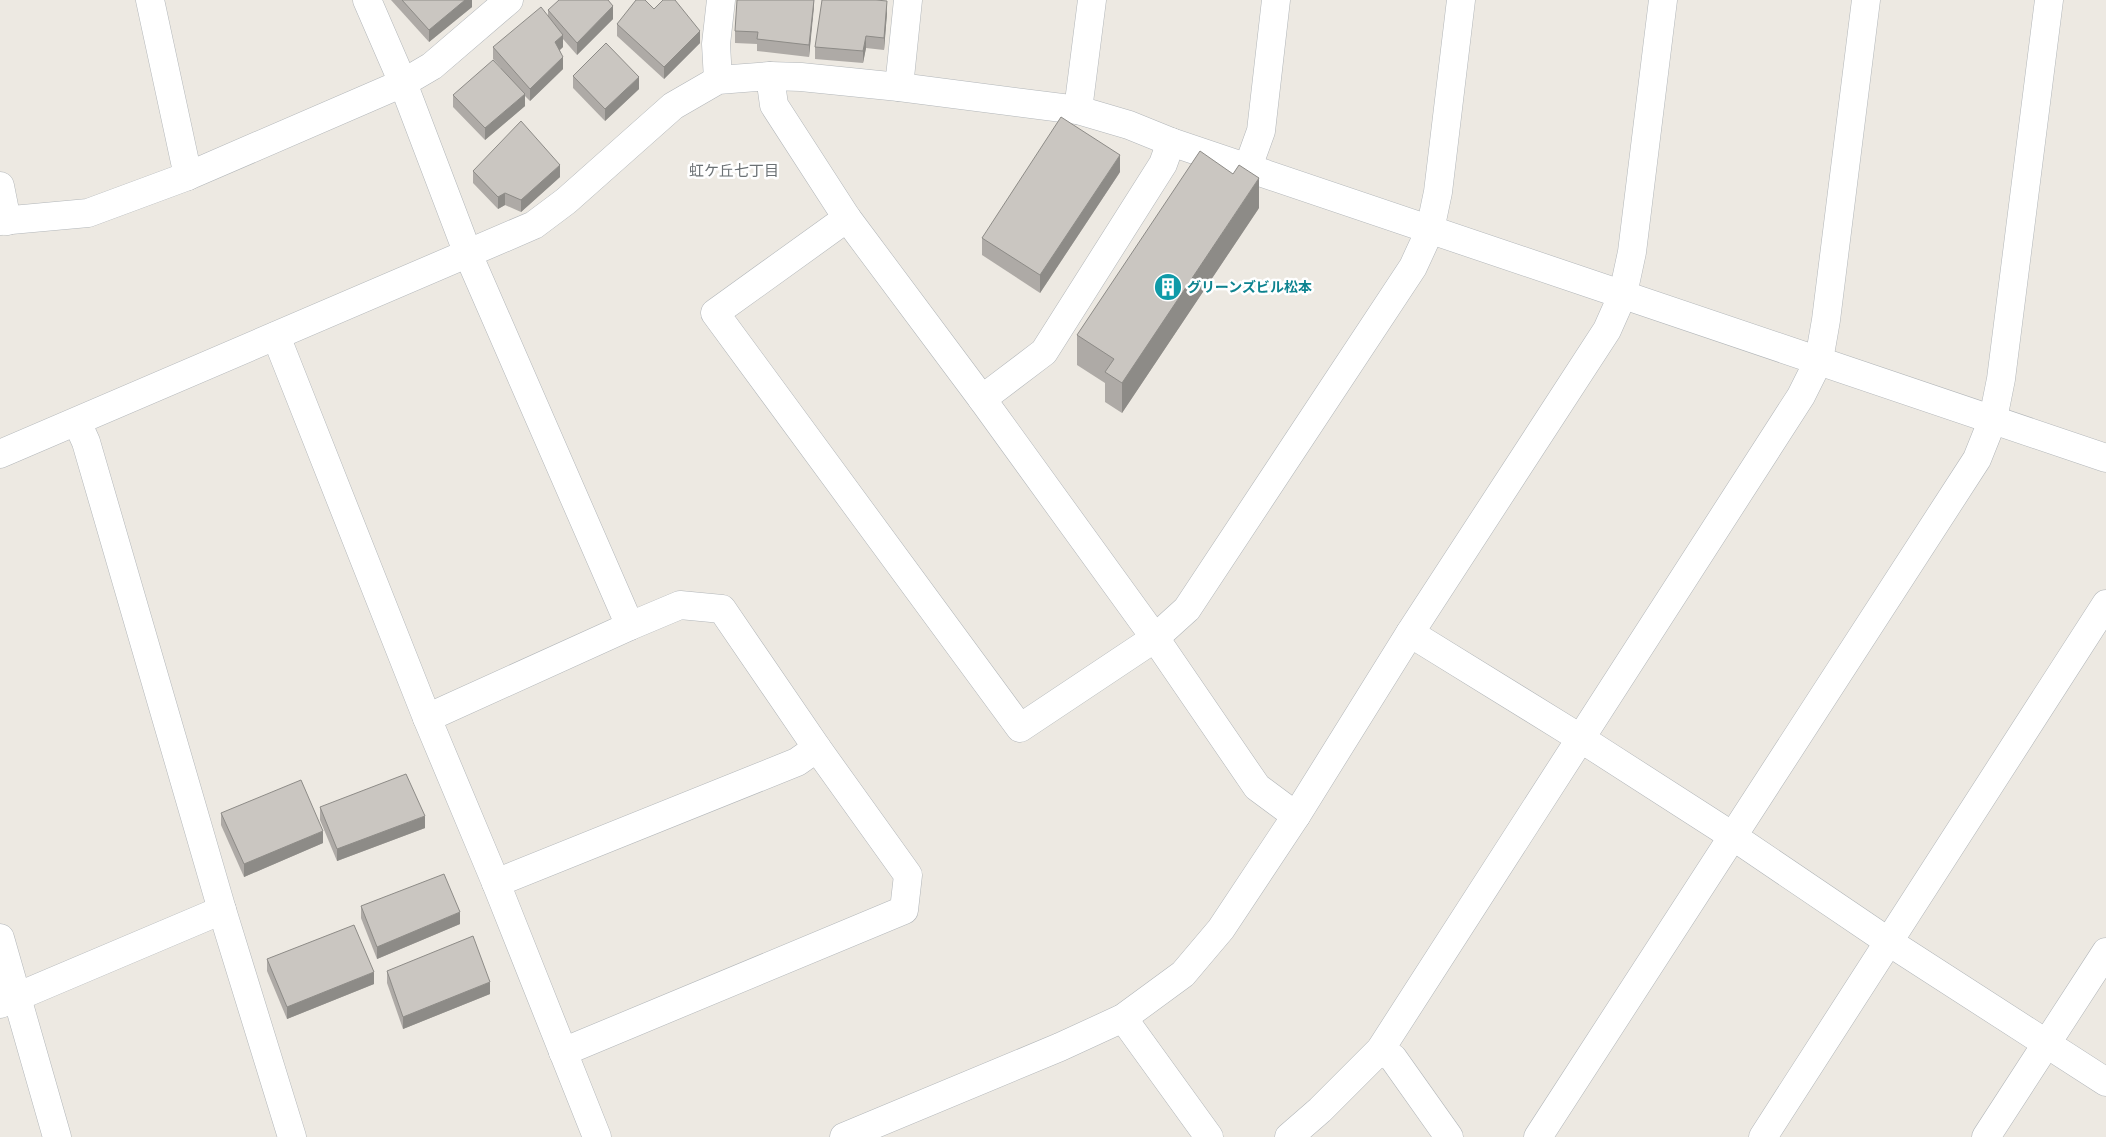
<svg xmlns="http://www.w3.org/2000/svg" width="2106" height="1137" font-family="'Public Sans','Noto Sans JP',sans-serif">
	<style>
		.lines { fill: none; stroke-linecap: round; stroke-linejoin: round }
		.minor-casing { stroke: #b2b6b9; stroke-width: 29 }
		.minor { stroke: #fff; stroke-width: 28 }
		.wall { fill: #aeaaa6 }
		.shaded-wall { fill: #8d8b87 }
		.building { fill: #cac6c1; stroke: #8d8b87 }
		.labels { text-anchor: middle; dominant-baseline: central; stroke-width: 5; stroke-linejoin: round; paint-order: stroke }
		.culture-label { font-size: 14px; font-weight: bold; fill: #0d838f; stroke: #fff; text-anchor: start }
		.neighbourhood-label { font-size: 15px; fill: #6b7174; stroke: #fff }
	</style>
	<rect width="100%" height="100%" fill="#ede9e2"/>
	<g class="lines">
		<defs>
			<g id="minor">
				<path d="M150,0l38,176"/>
				<path d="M367,0l36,83 65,171 162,372"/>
				<path d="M770,76l4,29 73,113 135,181 173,239 102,149 39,29"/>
				<path d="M718,80l-2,-36 5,-44"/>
				<path d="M899,87l9,-87"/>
				<path d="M1078,110l14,-110"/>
				<path d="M1248,167l13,-36 15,-131"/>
				<path d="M0,186l7,35"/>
				<path d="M847,218l-132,95 305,415 135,-90 32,-29 226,-342 17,-37 8,-38 23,-192"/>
				<path d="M0,221l88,-8 100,-37 215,-93 29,-17 77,-66"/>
				<path d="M276,336l151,382 69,165 101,254"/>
				<path d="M982,399l62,-47 119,-188 8,-22"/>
				<path d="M77,422l9,20 136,468 70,227"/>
				<path d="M0,454l534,-229 32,-24 107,-95 45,-26 52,-4 31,1 98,10 179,23 51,15 42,17 935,316"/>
				<path d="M1410,633l170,105 154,99 155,105 217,140"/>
				<path d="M427,718l203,-92 50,-21 42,4 95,139 91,127 -4,35 -341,142"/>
				<path d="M496,883l301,-121 20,-14"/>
				<path d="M0,938l57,199"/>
				<path d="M0,1004l222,-94"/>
				<path d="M1123,1018l86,119"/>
				<path d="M1380,1050l13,8 56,79"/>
				<path d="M844,1137l216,-90 63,-29 60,-44 38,-45 75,-113 114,-183 197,-303 16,-36 9,-42 31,-252"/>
				<path d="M1289,1137l31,-27 60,-60 421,-654 18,-36 7,-40 40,-320"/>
				<path d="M1538,1137l439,-678 16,-40 8,-40 48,-379"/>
				<path d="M1763,1137l343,-533"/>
				<path d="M1986,1137l120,-185"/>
			</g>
		</defs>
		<use href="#minor" class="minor-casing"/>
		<use href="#minor" class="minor"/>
	</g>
	<g class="wall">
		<path d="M391,0h81v7l-43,35z"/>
		<path d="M814,0l-5,57 -52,-6v-7l-22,-1v-12z"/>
		<path d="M654,9l46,34 -36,36 -47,-43v-12z"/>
		<path d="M548,10l65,9 -36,36 -14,-16v8l-3,3 3,19 -33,32 -5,-5v10l-40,34 -32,-33v-12l48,-27 -8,-9v-12l55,-31z"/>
		<path d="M887,13l-3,37 -18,-2 -3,15 -48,-4v-12z"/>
		<path d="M573,76l66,13 -34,32 -32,-33z"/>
		<path d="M473,171l87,6 -39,35 -16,-7 -7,4 -25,-26z"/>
		<path d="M1120,172l-80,121 -58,-38v-17z"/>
		<path d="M1259,208l-137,205 -17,-11v-19l-28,-18v-30z"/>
		<path d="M320,807l105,21 -88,33 -17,-41z"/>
		<path d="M221,813l102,30 -79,34 -23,-52z"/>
		<path d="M361,906l99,18 -83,35 -16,-41z"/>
		<path d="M267,959l107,25 -87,35 -20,-48z"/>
		<path d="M387,971l103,23 -87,35 -16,-46z"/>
	</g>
	<g class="shaded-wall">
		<path d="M465,0h7v7l-43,35v-12z"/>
		<path d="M814,0v7l-5,50v-12z"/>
		<path d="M887,1v12l-3,37v-12z"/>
		<path d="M613,6v13l-36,36v-12z"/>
		<path d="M700,31v12l-36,36v-12z"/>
		<path d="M563,35v12l-8,7v-12z"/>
		<path d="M866,36v12l-3,15v-12z"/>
		<path d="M563,57v12l-33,32v-12z"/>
		<path d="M639,77v12l-34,32v-12z"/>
		<path d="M525,94v12l-40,34v-12z"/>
		<path d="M1120,155v17l-80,121v-18z"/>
		<path d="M560,165v12l-39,35v-12z"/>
		<path d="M1259,178v30l-137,205v-30z"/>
		<path d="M505,193v12l-7,4v-12z"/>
		<path d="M425,816v12l-88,33v-12z"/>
		<path d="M323,831v12l-79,34v-13z"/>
		<path d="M460,912v12l-83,35v-12z"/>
		<path d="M374,972v12l-87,35v-12z"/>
		<path d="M490,982v12l-87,35v-12z"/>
	</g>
	<g class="building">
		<path d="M402,0h63l-36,30z"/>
		<path d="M559,0h49l5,6 -36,37 -29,-33z"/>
		<path d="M636,0h9l9,9 9,-9h12l25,31 -36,36 -47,-43z"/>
		<path d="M737,0h77l-5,45 -52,-6 1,-7 -23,-1z"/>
		<path d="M822,0h54l11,1 -3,37 -18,-2 -3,15 -48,-4z"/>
		<path d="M541,7l22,28 -8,7 8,15 -33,32 -37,-42z"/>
		<path d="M606,43l33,34 -34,32 -32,-33z"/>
		<path d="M493,60l32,34 -40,34 -32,-33z"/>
		<path d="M1061,117l59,38 -80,120 -58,-37z"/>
		<path d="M521,121l39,44 -39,35 -16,-7 -7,4 -25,-26z"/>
		<path d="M1200,151l33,23 6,-9 20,13 -137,205 -17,-11 9,-13 -37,-24z"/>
		<path d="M406,774l19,42 -88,33 -17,-42z"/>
		<path d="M301,780l22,51 -79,33 -23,-51z"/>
		<path d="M444,874l16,38 -83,35 -16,-41z"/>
		<path d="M354,925l20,47 -87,35 -20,-48z"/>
		<path d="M473,936l17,46 -87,35 -16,-46z"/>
	</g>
	<defs>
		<symbol id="building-disc" viewBox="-11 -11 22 22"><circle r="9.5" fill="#0f9aa8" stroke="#fff"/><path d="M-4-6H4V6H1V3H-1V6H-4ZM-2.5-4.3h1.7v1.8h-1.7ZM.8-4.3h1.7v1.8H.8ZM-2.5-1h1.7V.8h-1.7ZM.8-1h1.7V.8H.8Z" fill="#fff"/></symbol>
	</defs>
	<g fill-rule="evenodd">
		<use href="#building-disc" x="1152" y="271" width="32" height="32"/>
	</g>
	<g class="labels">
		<g class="culture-label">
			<text x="1187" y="287">グリーンズビル松本</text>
		</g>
		<g class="neighbourhood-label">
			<text x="734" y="170">虹ケ丘七丁目</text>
		</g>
	</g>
</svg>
